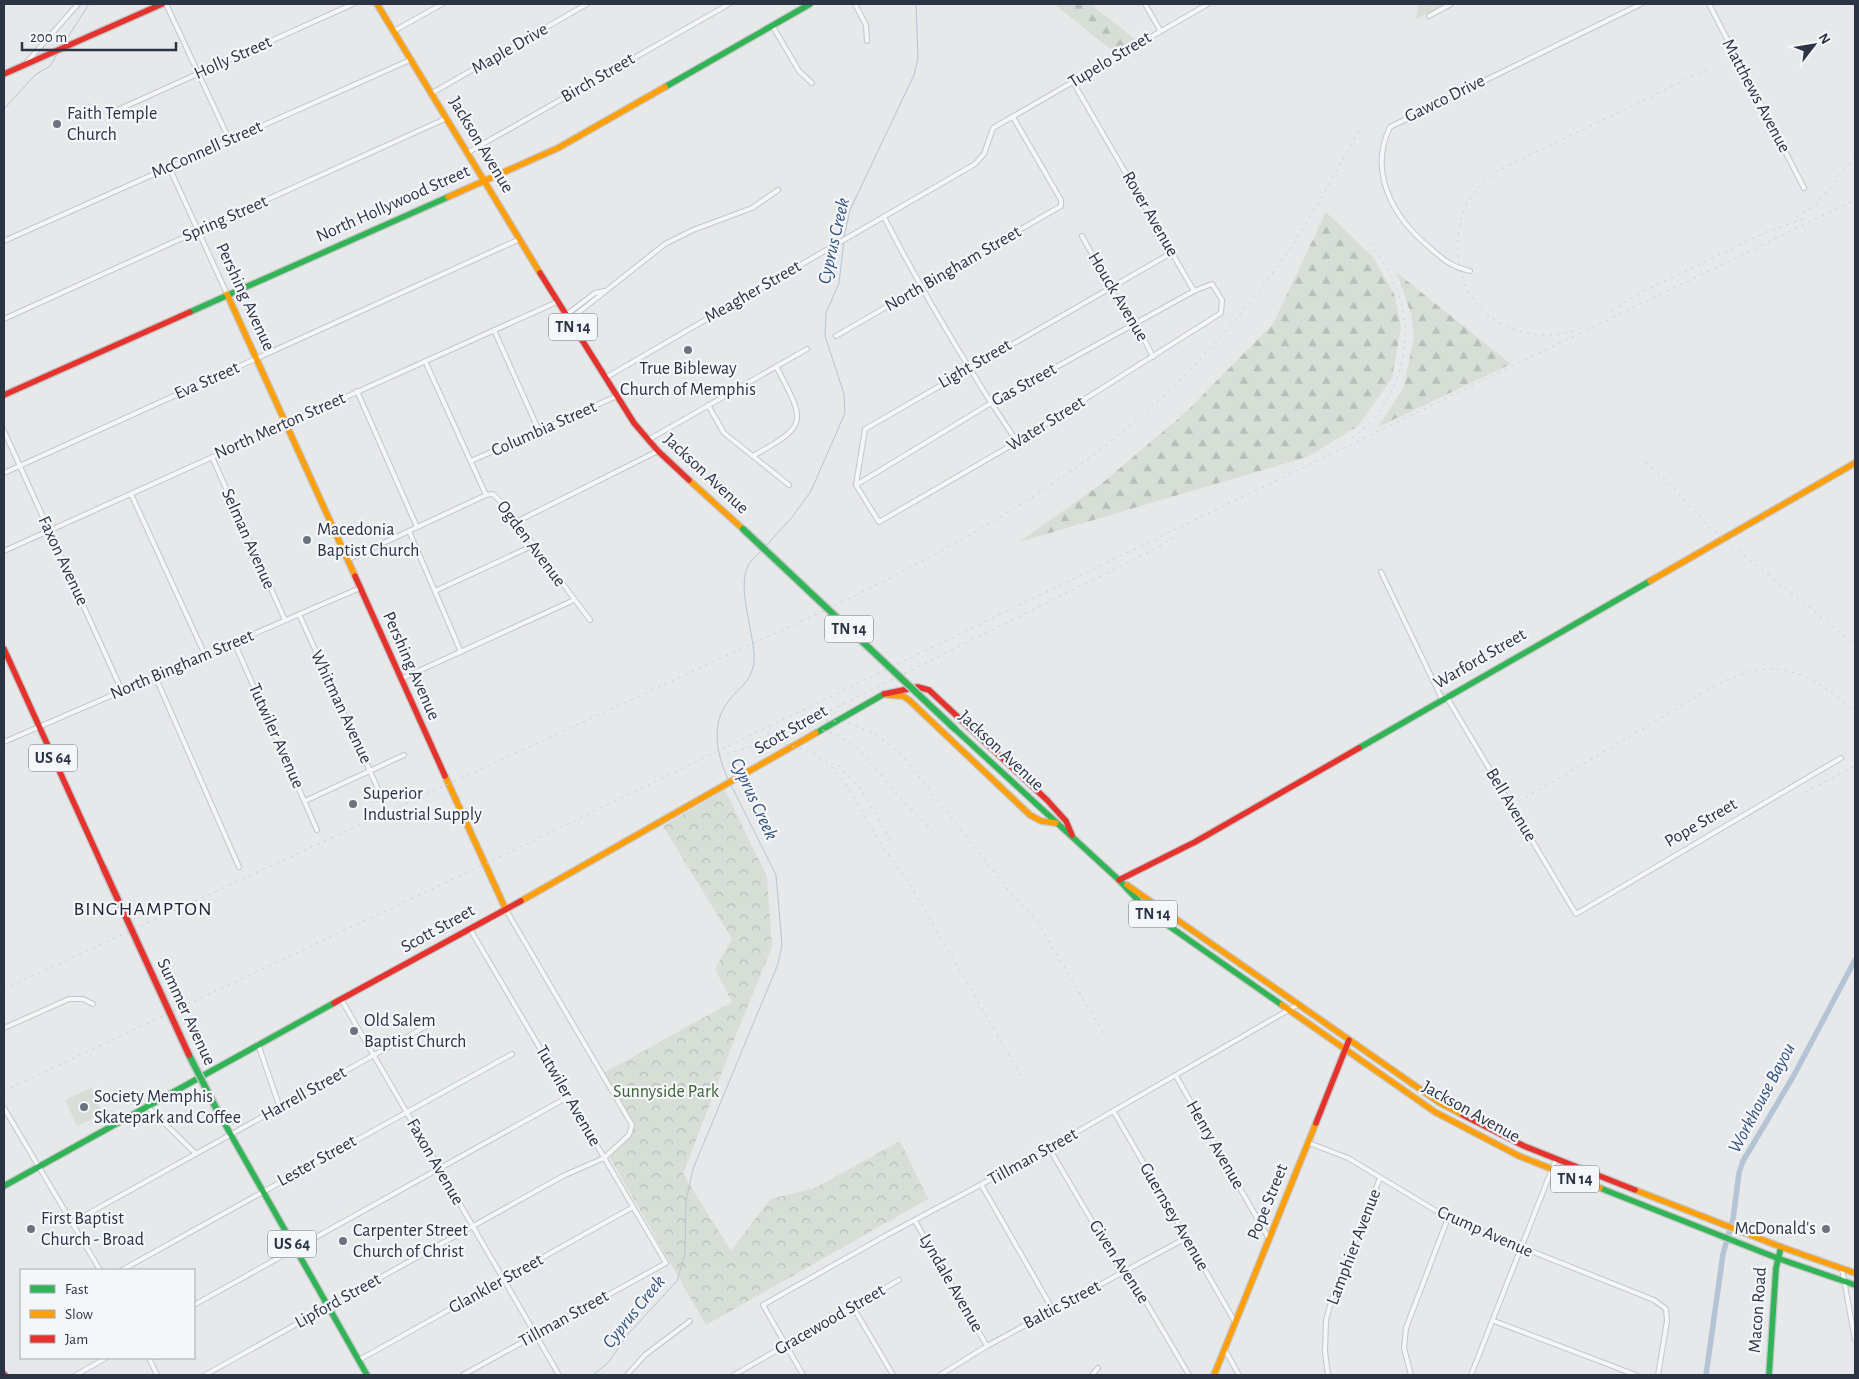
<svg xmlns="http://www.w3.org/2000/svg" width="1859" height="1379" font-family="'Alegreya Sans',sans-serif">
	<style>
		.grass { fill: #d6ded6 }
		.forest { fill: url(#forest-firs) }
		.park { fill: url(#park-crowns) }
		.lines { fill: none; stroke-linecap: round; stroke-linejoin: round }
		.stream { stroke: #b4c4d5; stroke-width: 1 }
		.canal { stroke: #b4c4d5; stroke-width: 5.5 }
		.street-casing { stroke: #c4c6c8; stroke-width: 6 }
		.fast-casing { stroke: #c4c6c8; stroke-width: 8 }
		.slow-casing { stroke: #c4c6c8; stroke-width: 8 }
		.jam-casing { stroke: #c4c6c8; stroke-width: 8 }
		.street { stroke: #f5f6f7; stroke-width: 4 }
		.fast { stroke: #30b455; stroke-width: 5.5 }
		.slow { stroke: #ff9f0a; stroke-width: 5.5 }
		.jam { stroke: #e5322d; stroke-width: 5.5 }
		.rail { stroke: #cecfd2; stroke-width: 1; stroke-dasharray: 2.5 5; stroke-linecap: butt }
		.fast-bridge-casing { stroke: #c2c5c8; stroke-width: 9; stroke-linecap: butt }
		.jam-bridge-casing { stroke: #c2c5c8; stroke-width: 9; stroke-linecap: butt }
		.fast-bridge { stroke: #30b455; stroke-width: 6 }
		.jam-bridge { stroke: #e5322d; stroke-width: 6 }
		.poi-dot { fill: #6c737f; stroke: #f4f6f9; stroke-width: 2 }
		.labels { text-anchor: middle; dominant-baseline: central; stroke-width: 4.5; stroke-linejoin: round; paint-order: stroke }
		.shield { fill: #f4f6f9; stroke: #676e7b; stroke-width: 1 }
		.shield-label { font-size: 16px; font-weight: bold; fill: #2b3445 }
		.street-label { font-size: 18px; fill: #2b3445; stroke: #f4f6f9 }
		.poi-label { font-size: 18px; fill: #2b3445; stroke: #f4f6f9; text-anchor: start }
		.park-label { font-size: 18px; fill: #3f6138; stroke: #f4f6f9 }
		.water-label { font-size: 19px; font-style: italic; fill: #34527a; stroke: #f4f6f9 }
		.quarter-label { font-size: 20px; letter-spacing: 1px; fill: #1d2536; stroke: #f4f6f9 }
	</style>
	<defs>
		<pattern id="forest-firs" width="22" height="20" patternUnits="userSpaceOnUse" patternTransform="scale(1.25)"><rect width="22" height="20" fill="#d6ded6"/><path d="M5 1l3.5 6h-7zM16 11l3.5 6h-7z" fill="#b8bfb9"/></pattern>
		<pattern id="park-crowns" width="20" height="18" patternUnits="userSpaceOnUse" patternTransform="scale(1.25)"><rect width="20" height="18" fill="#d6ded6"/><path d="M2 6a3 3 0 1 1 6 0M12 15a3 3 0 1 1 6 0" fill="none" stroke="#b8bfb9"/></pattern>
	</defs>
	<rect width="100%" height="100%" fill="#e6e8ea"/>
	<g class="grass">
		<path d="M1419,4h25l-29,16z"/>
		<path d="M91,1088l12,26 -26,12 -12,-26z"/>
	</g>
	<g class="forest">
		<path d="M1054,4h36l45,35 -21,13z"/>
		<path d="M1326,212l47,45 21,37 7,33 -9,51 -34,48 -51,31 -288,85 81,-57 85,-72 88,-89z"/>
		<path d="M1397,273l114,91 -133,63 26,-40 10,-51 -3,-22z"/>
	</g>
	<path class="park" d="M725,790l42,87 5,70 -36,88 -53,139 48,77 39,-52 45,-11 85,-47 28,58 -222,126 -98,-171 21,-19 3,-10 -30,-51 130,-72 -17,-33 17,-30 -69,-113z"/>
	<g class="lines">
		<g class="stream">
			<path d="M63,45l26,-41"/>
			<path d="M4,109l31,-34 15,-9 8,-13"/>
			<path d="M844,237l6,-27 64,-135 4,-16 -2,-55"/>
			<path d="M765,547l28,-31 18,-25 34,-78 -1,-19 -19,-58 1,-23 13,-30 5,-42"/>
			<path d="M728,779c-10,-21 -17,-51 -3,-73 10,-16 27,-23 29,-44 2,-25 -19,-76 -5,-98 3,-5 9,-9 13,-14"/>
			<path d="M593,1375l15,-12 20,-29 49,-53 8,-27 1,-54 7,-31 85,-205 4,-19 -6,-70 -45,-90"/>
		</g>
		<path class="canal" d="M1706,1375l17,-121 10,-35 6,-46 4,-12 50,-84 62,-117"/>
		<defs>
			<g id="street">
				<path d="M166,4l63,135"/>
				<path d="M855,4l11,21 1,16"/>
				<path d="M1145,4l15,26"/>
				<path d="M1709,4l95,184"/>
				<path d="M1429,16l22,-12"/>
				<path d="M772,25l27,46 13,12"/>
				<path d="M394,31l48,-27"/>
				<path d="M27,62l51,-58"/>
				<path d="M1073,82l121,209 18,-7 10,16 -1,13 -204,129 -138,80 -23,-37 9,-56 308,-177"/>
				<path d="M432,93l155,-89"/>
				<path d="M113,112l240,-108"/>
				<path d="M467,153l262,-149"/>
				<path d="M169,167l58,127"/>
				<path d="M884,217c40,78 84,152 133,225"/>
				<path d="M1082,236l49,89 11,10 11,22"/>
				<path d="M4,241l406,-181"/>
				<path d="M1470,271c-21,-5 -27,-12 -42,-25 -35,-29 -60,-74 -38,-119l251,-123"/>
				<path d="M566,315l29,-22 9,-2"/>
				<path d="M4,319l443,-201"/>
				<path d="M569,320l96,-76 28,-14 59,-22 26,-18"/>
				<path d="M494,330l45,101"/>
				<path d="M836,336l225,-130v-6l-48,-83"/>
				<path d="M425,361l61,134 7,-1 10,10 87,116"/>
				<path d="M605,378l370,-214 9,-10 9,-26 215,-124"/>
				<path d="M357,391l60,136"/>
				<path d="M708,405l16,28 65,52"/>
				<path d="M4,431l118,260"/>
				<path d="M648,440l159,-91"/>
				<path d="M753,456c55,-31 53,-33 24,-88"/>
				<path d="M212,457l73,163"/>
				<path d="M471,461l146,-65"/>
				<path d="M4,473l516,-234"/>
				<path d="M856,485l135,-82 203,-112"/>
				<path d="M131,494l74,161"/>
				<path d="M516,522l142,-71"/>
				<path d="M409,531l52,121"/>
				<path d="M4,551l553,-249"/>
				<path d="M347,560l139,-65"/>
				<path d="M1381,572l61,127"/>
				<path d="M435,591l97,-45"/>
				<path d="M299,614l84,186"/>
				<path d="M234,642l83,188"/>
				<path d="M155,676l84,191"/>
				<path d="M401,679l173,-79"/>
				<path d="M1446,696l130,218 265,-156"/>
				<path d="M4,742l356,-154"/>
				<path d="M305,801l99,-46"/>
				<path d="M341,999l218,376"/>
				<path d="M4,1028l65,-29h14l10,5"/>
				<path d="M258,1044l22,64"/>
				<path d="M1176,1076l93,163"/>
				<path d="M147,1106l49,48"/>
				<path d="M4,1108l96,162"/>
				<path d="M1114,1112l121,210"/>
				<path d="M1309,1143l39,15 100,60 206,82 12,9 1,12 -9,54"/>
				<path d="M1049,1148l70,119 11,8 59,100"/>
				<path d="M982,1186l71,124"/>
				<path d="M915,1221l72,125"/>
				<path d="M73,1222l357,-198"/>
				<path d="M1842,1269l13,71"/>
				<path d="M122,1270l390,-216"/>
				<path d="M194,1305l374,-208"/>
				<path d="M853,1307l40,68"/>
				<path d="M1494,1321l142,54"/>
				<path d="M1225,1350l14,25"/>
				<path d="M149,1358l8,17"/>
				<path d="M359,1360l274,-153"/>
				<path d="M76,1375l30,-17"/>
				<path d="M205,1375l358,-199 41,-18 25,-23 3,-10 -126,-215"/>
				<path d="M463,1375l203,-112 -196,-334"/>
				<path d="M627,1375l18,-20 45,-34"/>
				<path d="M734,1375l165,-95"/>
				<path d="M803,1375l-40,-70 122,-69 164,-88 250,-144"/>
				<path d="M940,1375l47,-29 199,-108"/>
				<path d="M1092,1375l6,-7"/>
				<path d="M1328,1375l-3,-23 1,-32 7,-25 47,-117"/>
				<path d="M1411,1375l-7,-27 2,-20 42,-110"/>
				<path d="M1471,1375l85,-216"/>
			</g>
			<g id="fast">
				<path d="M665,87l145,-83"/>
				<path d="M190,312l258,-115"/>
				<path d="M955,729l164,151 30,32 133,93"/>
				<path d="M816,733l68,-39"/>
				<path d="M1359,748l291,-167"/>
				<path d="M218,1112l149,263"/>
				<path d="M4,1186l330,-183"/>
				<path d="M1600,1188l177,70 78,27"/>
				<path d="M1769,1375l7,-107 5,-21"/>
			</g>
			<g id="slow">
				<path d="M377,4l163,269"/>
				<path d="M448,197l110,-49 107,-61"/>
				<path d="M227,294l128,282"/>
				<path d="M689,480l54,49"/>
				<path d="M1650,581l205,-118"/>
				<path d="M888,695l15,1 6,4 121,115 11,6 15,2"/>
				<path d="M445,776l61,134"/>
				<path d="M1127,885l313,218 23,12"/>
				<path d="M521,901l295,-168"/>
				<path d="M1282,1005l153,107 84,44 81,32"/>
				<path d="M1635,1190l146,57 74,26"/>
				<path d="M1214,1375l102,-252"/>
			</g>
			<g id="jam">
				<path d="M4,74l158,-70"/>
				<path d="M540,273l94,150 24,28 31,29"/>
				<path d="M4,395l186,-83"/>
				<path d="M355,576l90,200"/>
				<path d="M4,649l99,218"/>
				<path d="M884,694l34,-7 11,3 118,110 19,21 6,14"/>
				<path d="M1119,880l76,-38 164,-94"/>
				<path d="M334,1003l187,-102"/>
				<path d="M1463,1115l61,31 111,44"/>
				<path d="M1316,1123l33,-83"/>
				<path d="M4,1374l1,1"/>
			</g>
		</defs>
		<use href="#street" class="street-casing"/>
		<use href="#fast" class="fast-casing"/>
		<use href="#slow" class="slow-casing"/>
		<use href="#jam" class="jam-casing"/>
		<use href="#street" class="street"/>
		<use href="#fast" class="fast"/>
		<use href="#slow" class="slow"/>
		<use href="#jam" class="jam"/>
		<g class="rail">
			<path d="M1796,217l21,-13 38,-48"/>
			<path d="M1612,311l28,-18 124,-60 41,-15"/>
			<path d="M1574,331c-62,17 -122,-24 -116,-92 1,-17 5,-32 16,-46 7,-9 16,-16 25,-23l209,-101"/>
			<path d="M1352,438c48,-34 67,-101 42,-155 -7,-16 -16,-29 -27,-43"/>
			<path d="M1646,463l17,14 48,52 144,115"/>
			<path d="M811,721l16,-1 22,3 25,10 27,21 113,143 23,24 68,115"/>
			<path d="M800,728c46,-1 64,27 90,58 13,16 29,30 43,45"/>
			<path d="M767,734l66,-25 318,-158 28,-16"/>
			<path d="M755,744l26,-1 31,9 20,15 14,17 37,63 23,31 118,203"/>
			<path d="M727,754l35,-11"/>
			<path d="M838,765l24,26 29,50"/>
			<path d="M1805,792l50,-26"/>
			<path d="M1519,801c46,-26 91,-53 137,-80 32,-18 76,-52 113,-52 34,-1 61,22 86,42"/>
			<path d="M4,989l813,-375c104,-50 209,-105 299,-177 68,-54 129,-123 178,-194 24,-37 44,-76 66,-114"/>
			<path d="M4,1091l481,-227 1370,-664"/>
		</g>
		<defs>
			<g id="fast-bridge">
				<path d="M743,529l212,200"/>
				<path d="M189,1055l29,57"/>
			</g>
			<path id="jam-bridge" d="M103,867l86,188"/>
		</defs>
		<use href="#fast-bridge" class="fast-bridge-casing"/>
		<use href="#jam-bridge" class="jam-bridge-casing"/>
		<use href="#fast-bridge" class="fast-bridge"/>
		<use href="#jam-bridge" class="jam-bridge"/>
	</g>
	<g class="poi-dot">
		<circle cx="57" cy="124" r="5"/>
		<circle cx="688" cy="350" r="5"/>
		<circle cx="307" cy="540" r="5"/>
		<circle cx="353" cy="804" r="5"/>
		<circle cx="354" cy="1031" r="5"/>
		<circle cx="84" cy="1107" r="5"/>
		<circle cx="31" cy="1229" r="5"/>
		<circle cx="1826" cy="1229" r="5"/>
		<circle cx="343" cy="1241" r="5"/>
	</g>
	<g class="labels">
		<g class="shield">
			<rect x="549" y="313.5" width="48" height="27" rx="4"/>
			<rect x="825" y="615.5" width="48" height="27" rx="4"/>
			<rect x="29" y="744.5" width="48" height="27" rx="4"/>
			<rect x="1129" y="900.5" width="48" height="27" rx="4"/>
			<rect x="1551" y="1165.5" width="48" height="27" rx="4"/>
			<rect x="268" y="1230.5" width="48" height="27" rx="4"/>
		</g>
		<g class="shield-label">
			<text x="573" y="327">TN 14</text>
			<text x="849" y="629">TN 14</text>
			<text x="53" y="758">US 64</text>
			<text x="1153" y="914">TN 14</text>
			<text x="1575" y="1179">TN 14</text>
			<text x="292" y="1244">US 64</text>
		</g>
		<g class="street-label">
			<text transform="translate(510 49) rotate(-30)">Maple Drive</text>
			<text transform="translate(233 58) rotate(-24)">Holly Street</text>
			<text transform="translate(1110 60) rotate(-31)">Tupelo Street</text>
			<text transform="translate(598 78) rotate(-30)">Birch Street</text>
			<text transform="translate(1756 96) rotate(62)">Matthews Avenue</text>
			<text transform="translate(1445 99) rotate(-26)">Gawco Drive</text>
			<text transform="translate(481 145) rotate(59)">Jackson Avenue</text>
			<text transform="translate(207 150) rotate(-24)">McConnell Street</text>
			<text transform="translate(393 204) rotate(-24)">North Hollywood Street</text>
			<text transform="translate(1150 214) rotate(60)">Rover Avenue</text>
			<text transform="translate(225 219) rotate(-24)">Spring Street</text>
			<text transform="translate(953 269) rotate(-30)">North Bingham Street</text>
			<text transform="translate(753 292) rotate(-30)">Meagher Street</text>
			<text transform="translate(245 297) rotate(65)">Pershing Avenue</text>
			<text transform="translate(1118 297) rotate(59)">Houck Avenue</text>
			<text transform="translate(975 364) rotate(-30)">Light Street</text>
			<text transform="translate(207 381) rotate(-24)">Eva Street</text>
			<text transform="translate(1024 385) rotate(-29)">Gas Street</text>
			<text transform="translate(1046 424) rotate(-32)">Water Street</text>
			<text transform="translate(280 426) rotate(-24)">North Merton Street</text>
			<text transform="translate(544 429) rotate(-24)">Columbia Street</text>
			<text transform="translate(706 474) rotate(43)">Jackson Avenue</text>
			<text transform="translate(248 539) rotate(66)">Selman Avenue</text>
			<text transform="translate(531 544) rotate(53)">Ogden Avenue</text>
			<text transform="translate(63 561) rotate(65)">Faxon Avenue</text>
			<text transform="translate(1480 659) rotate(-30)">Warford Street</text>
			<text transform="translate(182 665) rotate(-23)">North Bingham Street</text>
			<text transform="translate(411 666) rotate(66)">Pershing Avenue</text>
			<text transform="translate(341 707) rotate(65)">Whitman Avenue</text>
			<text transform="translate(791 730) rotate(-30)">Scott Street</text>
			<text transform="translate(276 736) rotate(66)">Tutwiler Avenue</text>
			<text transform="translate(1001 751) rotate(43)">Jackson Avenue</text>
			<text transform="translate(1511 805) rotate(59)">Bell Avenue</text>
			<text transform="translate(1701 823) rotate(-30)">Pope Street</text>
			<text transform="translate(438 929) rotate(-29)">Scott Street</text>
			<text transform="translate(186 1012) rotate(65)">Summer Avenue</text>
			<text transform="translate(304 1094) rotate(-29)">Harrell Street</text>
			<text transform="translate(568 1096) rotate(60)">Tutwiler Avenue</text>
			<text transform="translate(1471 1112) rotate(29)">Jackson Avenue</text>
			<text transform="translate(1215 1145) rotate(60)">Henry Avenue</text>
			<text transform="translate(1033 1157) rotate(-29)">Tillman Street</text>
			<text transform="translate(317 1161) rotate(-29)">Lester Street</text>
			<text transform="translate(435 1162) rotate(60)">Faxon Avenue</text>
			<text transform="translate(1268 1202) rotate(-68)">Pope Street</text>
			<text transform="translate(1174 1217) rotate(60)">Guernsey Avenue</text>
			<text transform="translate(1485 1232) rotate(24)">Crump Avenue</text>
			<text transform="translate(1354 1247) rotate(-69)">Lamphier Avenue</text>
			<text transform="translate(1119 1262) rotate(57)">Given Avenue</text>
			<text transform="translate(951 1283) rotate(60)">Lyndale Avenue</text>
			<text transform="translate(496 1284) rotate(-29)">Glankler Street</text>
			<text transform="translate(338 1301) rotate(-29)">Lipford Street</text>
			<text transform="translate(1062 1305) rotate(-28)">Baltic Street</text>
			<text transform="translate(1758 1310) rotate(-86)">Macon Road</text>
			<text transform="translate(564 1319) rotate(-29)">Tillman Street</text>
			<text transform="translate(830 1320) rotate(-30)">Gracewood Street</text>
		</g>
		<g class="poi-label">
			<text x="67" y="114">Faith Temple<tspan x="67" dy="21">Church</tspan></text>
			<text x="688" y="369" text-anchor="middle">True Bibleway<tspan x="688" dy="21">Church of Memphis</tspan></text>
			<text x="317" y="530">Macedonia<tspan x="317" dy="21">Baptist Church</tspan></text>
			<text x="363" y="794">Superior<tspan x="363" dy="21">Industrial Supply</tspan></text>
			<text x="364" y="1021">Old Salem<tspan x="364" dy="21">Baptist Church</tspan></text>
			<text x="94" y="1097">Society Memphis<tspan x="94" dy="21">Skatepark and Coffee</tspan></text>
			<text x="41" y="1219">First Baptist<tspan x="41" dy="21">Church - Broad</tspan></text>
			<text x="1816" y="1229" text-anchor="end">McDonald's</text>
			<text x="353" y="1231">Carpenter Street<tspan x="353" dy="21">Church of Christ</tspan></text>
		</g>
		<g class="park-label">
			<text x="666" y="1092">Sunnyside Park</text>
		</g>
		<g class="water-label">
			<text transform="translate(834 241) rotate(-77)">Cyprus Creek</text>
			<text transform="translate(754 799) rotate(65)">Cyprus Creek</text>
			<text transform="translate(1762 1098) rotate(-62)">Workhouse Bayou</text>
			<text transform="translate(634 1312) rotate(-51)">Cyprus Creek</text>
		</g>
		<g class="quarter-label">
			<text x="143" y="909">BINGHAMPTON</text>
		</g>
	</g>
	<rect width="1859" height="1379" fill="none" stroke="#2b3445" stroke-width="10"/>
	<rect x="20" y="1269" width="175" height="90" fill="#f4f6f9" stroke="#a4a8b1"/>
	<rect x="30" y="1285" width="25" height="8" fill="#30b455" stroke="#a4a8b1"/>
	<text x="65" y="1294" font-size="15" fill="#2b3445">Fast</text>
	<rect x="30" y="1310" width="25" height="8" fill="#ff9f0a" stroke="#a4a8b1"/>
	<text x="65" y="1319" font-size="15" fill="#2b3445">Slow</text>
	<rect x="30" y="1335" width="25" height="8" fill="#e5322d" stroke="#a4a8b1"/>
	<text x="65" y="1344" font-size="15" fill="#2b3445">Jam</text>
	<g transform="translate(1814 45) rotate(59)" stroke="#f4f6f9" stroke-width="4" paint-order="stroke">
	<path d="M0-4L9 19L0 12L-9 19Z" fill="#2b3445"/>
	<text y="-8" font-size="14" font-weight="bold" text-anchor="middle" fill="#2b3445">N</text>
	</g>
	<path d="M22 42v8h154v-8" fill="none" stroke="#2b3445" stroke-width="2.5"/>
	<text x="30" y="42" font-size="15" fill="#2b3445" stroke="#f4f6f9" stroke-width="4" paint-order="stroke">200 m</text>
</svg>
